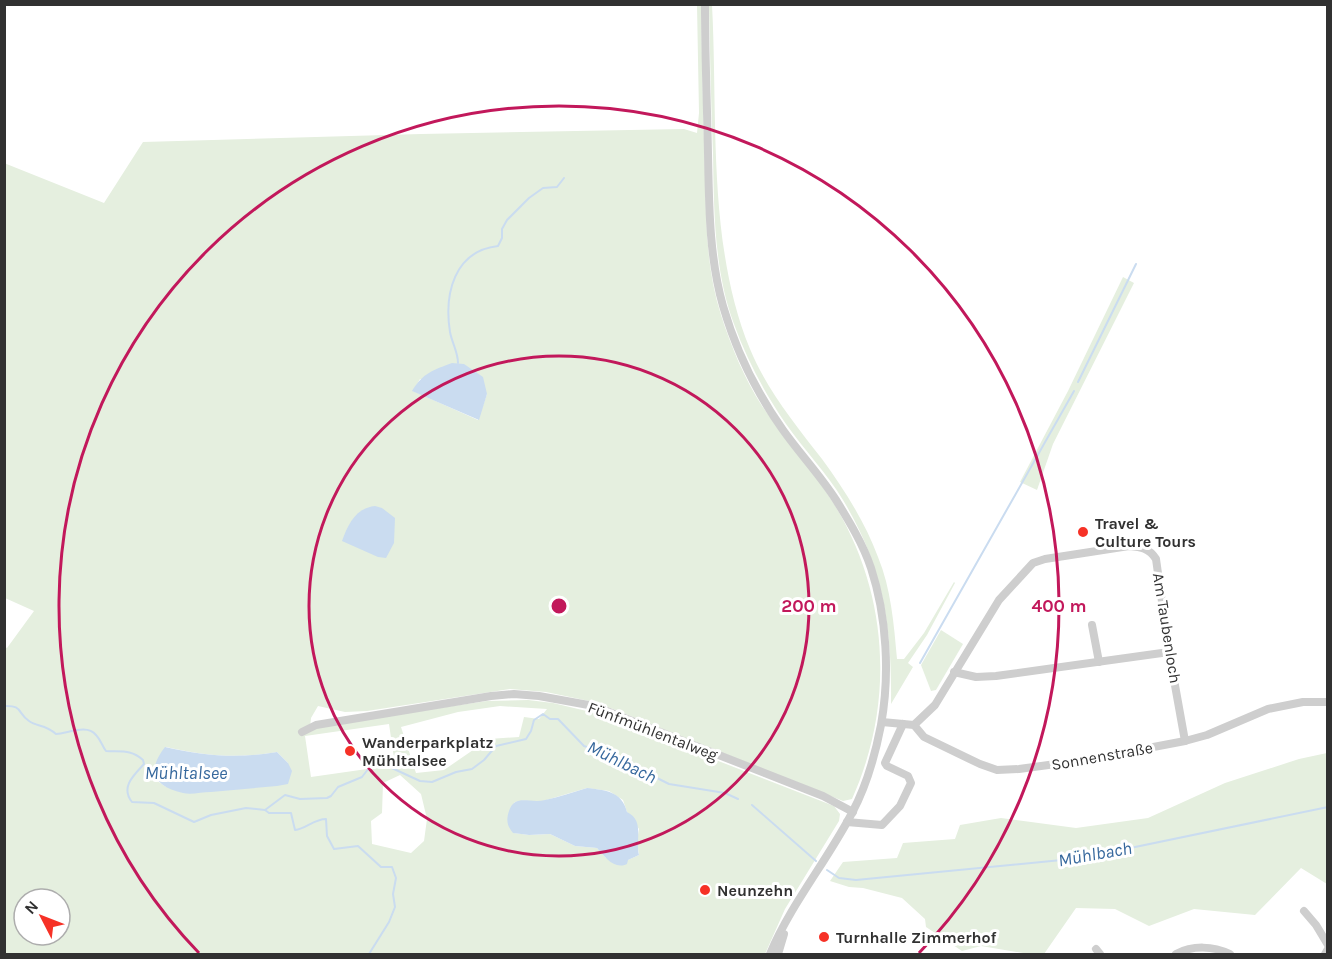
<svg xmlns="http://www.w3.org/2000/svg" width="1332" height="959" font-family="Karla,sans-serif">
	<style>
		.green { fill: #e5efdf; fill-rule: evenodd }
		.water { fill: #cadcf0 }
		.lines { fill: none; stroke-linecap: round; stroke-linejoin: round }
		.stream { stroke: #cadcf0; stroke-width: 2 }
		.minor { stroke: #cecece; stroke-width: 8 }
		.ring { fill: none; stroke: #c2185b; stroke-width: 3 }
		.poi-dot { fill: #f63126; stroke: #fff; stroke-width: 2 }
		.labels { text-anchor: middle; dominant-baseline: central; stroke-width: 6; stroke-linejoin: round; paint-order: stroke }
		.poi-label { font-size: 16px; font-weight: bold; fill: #313131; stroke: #fff; text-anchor: start }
		.street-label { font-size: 16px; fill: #313131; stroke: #fff }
		.water-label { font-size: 18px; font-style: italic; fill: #36689d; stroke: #fff }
		.centre { fill: #c2185b; stroke: #fff; stroke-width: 3 }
		.ring-label { font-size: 18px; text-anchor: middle; font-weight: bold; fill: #c2185b; stroke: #fff; stroke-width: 6; stroke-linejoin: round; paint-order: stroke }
	</style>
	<rect width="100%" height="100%" fill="#fff"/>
	<g class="green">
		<path d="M697,5h4c1,55 2,111 4,167 1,49 1,96 16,143 10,31 23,63 41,91 23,33 51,64 72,98 55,90 61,199 18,295l-9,2 -230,-92 -24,-8 -43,-9 -36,-3 -143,22 -22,1 -27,-6 -7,12 -1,9 177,-26 41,-1 25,3 42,10 239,93 6,8 -1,7 -54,88 -20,45h-760v-307l2,1 27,-37 -29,-13 -1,-435 100,40 39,-61 278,-8 263,-5 13,4 2,-20zM420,379l67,15 -9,26 -65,-29zM500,706l47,3 -8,10 -15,-2 -5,20 -30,2 -45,31 -28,3 -15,-46 57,-15zM389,724l6,41 -84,12 -6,-41zM166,747c41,9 68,12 111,5l11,11 -122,24 -10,-7 -2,-8zM400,775l21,19 6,25 -3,22 -13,12 -39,-9 -1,-23 11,-8 1,-30zM587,788l22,3 14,9 4,12 12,17 -2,12 2,14 -11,5 -22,-2 -9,-10 -22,-2 -25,-12 -21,1 -15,-2c-10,-12 -6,-20 1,-31 10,-3 19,0 28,-1zM24,899h36v36h-36z"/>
		<path d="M709,5h3c6,111 -5,240 38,344 17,41 45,75 72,110 22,30 43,63 56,98 13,31 16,68 19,102h7l20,-26 30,-51 1,1 -28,52 -19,28 5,4 -22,37c1,-77 -7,-136 -48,-204 -16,-27 -39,-50 -57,-76 -22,-32 -39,-64 -52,-100 -20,-53 -20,-114 -21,-170 -2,-50 -3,-100 -4,-149z"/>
		<path d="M1123,277l11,6 -81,161 -16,46 -17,-8 48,-91z"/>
		<path d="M941,630l22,14 -27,46 -5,1 -10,-26z"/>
		<path d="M1327,753v131l-26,-16 -46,47 -61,-6 -45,17 -34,-17 -39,-1 -32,46h-15l-48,-8 -19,5 -36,-24 -1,-8 -23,-21 -39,-10 -14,-1 -19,-6 13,-19 54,-4 6,-15 52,-4 5,-14 41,-7 75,10 72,-10 77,-35 74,-24z"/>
	</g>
	<g class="water">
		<path d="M452,363l12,1 19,13 4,17 -8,26 -67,-29c11,-18 21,-21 40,-28z"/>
		<path d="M375,506l7,2 13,10 -1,25 -8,15 -8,-1 -36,-16c6,-17 14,-33 33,-35z"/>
		<path d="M165,747c40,9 72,12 112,5l11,11 4,8 -4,13 -11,2c-22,2 -44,4 -66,6 -9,0 -20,3 -28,1 -29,-6 -37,-22 -18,-46z"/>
		<path d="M587,788c18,2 35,3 40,24 18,9 8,27 12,43l-11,5 -1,4c-13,6 -22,-7 -30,-16l-22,-2 -25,-12 -21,1 -16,-2c-6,-7 -7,-13 -4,-22 6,-18 21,-7 36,-11 14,-3 28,-8 42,-12z"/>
	</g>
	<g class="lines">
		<g class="stream">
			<path d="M458,363c0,-11 -6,-20 -8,-31 -6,-38 4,-81 48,-86l4,-8v-9l5,-9 22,-22 14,-10 14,-1 7,-9"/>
			<path d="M1078,382l58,-118"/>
			<path d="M920,663l154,-272"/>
			<path d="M4,706c19,-1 13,7 25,15 8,6 16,3 27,13 13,-1 31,-10 40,1 5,5 6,11 10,16 15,1 25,-2 37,9l1,4c-10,11 -24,23 -12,38l22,1 40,19 17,-7 35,-7 19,2 20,-15 15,4 27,-1 4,-2 7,-9 24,-10 10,-13 9,-1 39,18 12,1 24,-10 16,-3 12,-9 12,-14 30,-7 5,-8 3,-11 9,-6 7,5h8l26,27 21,7 29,17 13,3 22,11 56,9 13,6"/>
			<path d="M752,805l64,56"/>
			<path d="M265,810l4,3h22l4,17c11,-1 19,-11 31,-11l1,17 7,13 24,-3 23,21h11l4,11 -3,16 2,13 -6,15 -20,32"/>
			<path d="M827,870l12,8 17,2 226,-22 246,-51"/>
		</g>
		<g class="minor">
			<path d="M705,4c0,50 2,100 3,149 1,51 1,104 15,153 13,45 33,86 60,124 17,24 37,45 53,70 13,21 27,44 35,68 16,49 19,107 10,157 -6,31 -14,60 -29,88 -25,48 -61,91 -82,141"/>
			<path d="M1092,625l7,37"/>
			<path d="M954,672l22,5 20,-1 173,-24"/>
			<path d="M882,722l32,3 10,12 56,27 17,6 22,-1 66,-9 100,-19 22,-6 61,-26 35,-7h25"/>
			<path d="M914,725l21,-20 64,-105 34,-37 12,-4 84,-13c12,1 20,2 27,13l13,93 16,89"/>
			<path d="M302,732l14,-7 175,-29 23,-2 25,2 55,10 229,90 30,16"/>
			<path d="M847,822l35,3 18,-19 11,-23 -3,-7 -21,-10 -2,-3 18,-39"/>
			<path d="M1304,911l12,14 12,20"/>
			<path d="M1096,949l4,5"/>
			<path d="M778,954l6,-20"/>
			<path d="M1176,954c17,-9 37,-8 54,0"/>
			<path d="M1325,954l3,-5"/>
		</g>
	</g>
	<g class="ring">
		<circle cx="559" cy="606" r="250"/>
		<path d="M199 953A500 500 0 1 1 919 953"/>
	</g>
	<g class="poi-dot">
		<circle cx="1083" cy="532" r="6"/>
		<circle cx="350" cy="751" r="6"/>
		<circle cx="705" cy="890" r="6"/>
		<circle cx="824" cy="937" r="6"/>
	</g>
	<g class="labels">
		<g class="poi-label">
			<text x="1095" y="523">Travel &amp;<tspan x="1095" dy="18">Culture Tours</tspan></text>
			<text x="362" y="742">Wanderparkplatz<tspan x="362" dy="18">Mühltalsee</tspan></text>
			<text x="717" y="890">Neunzehn</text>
			<text x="836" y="937">Turnhalle Zimmerhof</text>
		</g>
		<g class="street-label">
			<text transform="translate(1167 628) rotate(81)">Am Taubenloch</text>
			<text transform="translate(653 731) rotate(21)">Fünfmühlentalweg</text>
			<text transform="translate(1102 756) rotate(-10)">Sonnenstraße</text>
		</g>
		<g class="water-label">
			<text transform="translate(622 762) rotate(26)">Mühlbach</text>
			<text x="186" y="773">Mühltalsee</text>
			<text transform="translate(1095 854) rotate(-10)">Mühlbach</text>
		</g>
	</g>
	<circle cx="559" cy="606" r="9" class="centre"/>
	<g class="ring-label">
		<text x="809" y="612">200 m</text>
		<text x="1059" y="612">400 m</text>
	</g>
	<rect width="1332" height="959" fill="none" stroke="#313131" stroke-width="12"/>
	<g transform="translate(42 917) rotate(312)"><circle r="28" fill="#ffffff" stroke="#adadad" stroke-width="1.5"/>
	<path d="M0-4.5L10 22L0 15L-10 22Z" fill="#f63126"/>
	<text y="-9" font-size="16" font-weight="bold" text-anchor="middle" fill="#313131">N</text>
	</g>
</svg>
